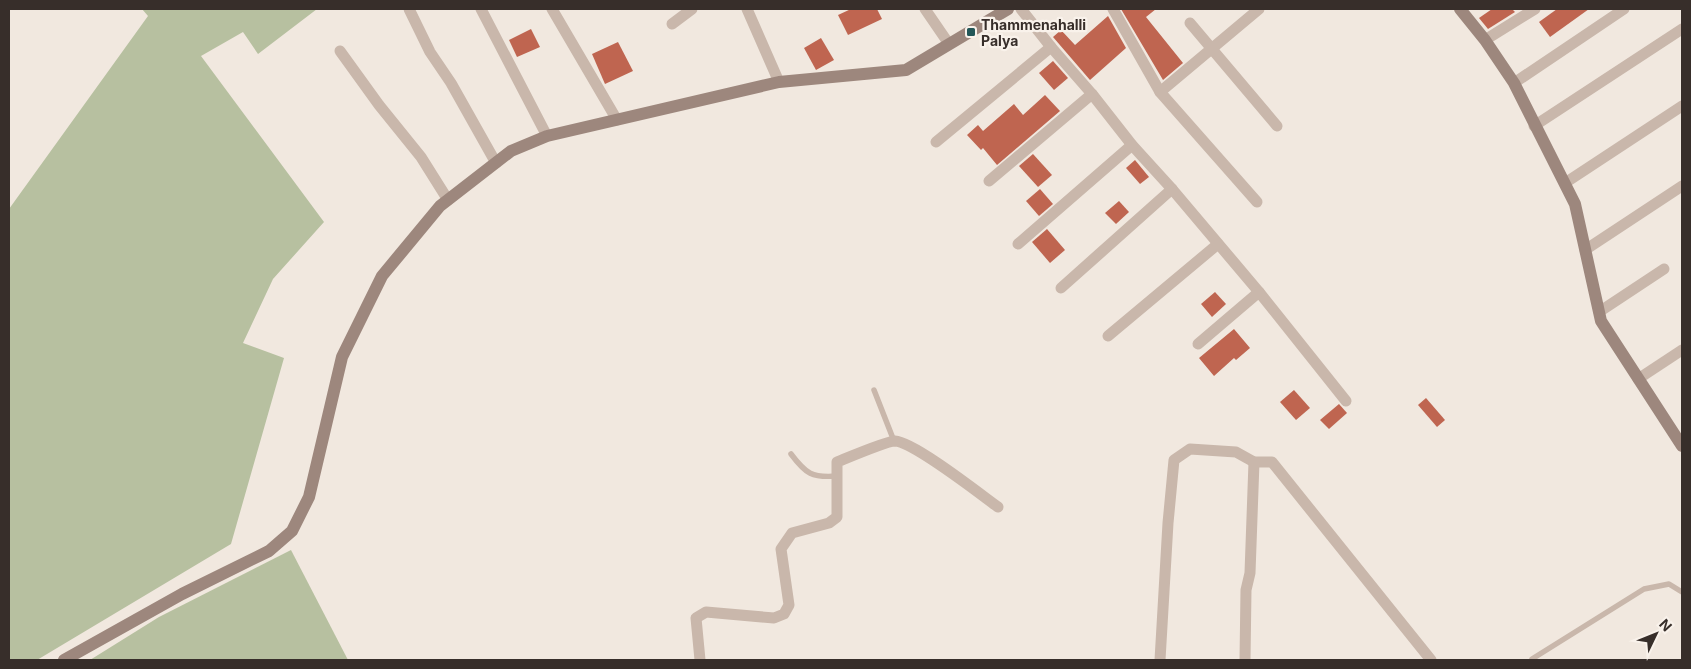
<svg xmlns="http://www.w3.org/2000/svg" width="1691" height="669" font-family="Inter,sans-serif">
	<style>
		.green { fill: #b7c0a0 }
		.building { fill: #bf6550 }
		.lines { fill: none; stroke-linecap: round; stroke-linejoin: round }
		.lane { stroke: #c9b7ab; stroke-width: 5.5 }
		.street { stroke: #c9b7ab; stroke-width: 11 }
		.secondary { stroke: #9d877d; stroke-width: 12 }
		.poi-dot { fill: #225657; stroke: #f9f2eb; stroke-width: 2 }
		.labels { text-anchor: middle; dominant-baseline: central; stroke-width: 4.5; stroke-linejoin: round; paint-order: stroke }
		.poi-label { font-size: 14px; font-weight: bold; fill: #372e2a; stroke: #f9f2eb; text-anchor: start }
	</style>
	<rect width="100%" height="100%" fill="#f1e8df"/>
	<g class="green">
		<path d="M142,9h175l-59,45 -15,-22 -42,24 123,166 -51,57 -30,64 41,15 -53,186 -194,116h-28v-451l139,-193z"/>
		<path d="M291,550l57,110h-258l69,-43z"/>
	</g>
	<g class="building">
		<path d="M851,9h26l5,10 -34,16 -10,-20z"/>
		<path d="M1121,9h35l-10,8 37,46 -20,17z"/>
		<path d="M1492,9h20l3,3 -27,17 -9,-11z"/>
		<path d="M1557,9h32l-39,28 -11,-15z"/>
		<path d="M1108,16l18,32 -36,32 -37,-43 8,-7 14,15z"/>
		<path d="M531,29l9,18 -23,10 -8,-17z"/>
		<path d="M821,38l13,22 -18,10 -12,-22z"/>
		<path d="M618,42l15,29 -28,13 -13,-30z"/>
		<path d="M1053,61l15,17 -14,12 -15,-17z"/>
		<path d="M1045,95l15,16 -63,54 -14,-17 -2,2 -14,-15 11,-10 5,6 31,-27 9,11z"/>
		<path d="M1033,154l19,21 -14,12 -19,-21z"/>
		<path d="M1135,160l14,17 -9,7 -14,-16z"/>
		<path d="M1040,189l13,15 -14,12 -13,-15z"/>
		<path d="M1119,201l10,11 -13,12 -11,-11z"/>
		<path d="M1047,229l18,21 -15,13 -18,-21z"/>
		<path d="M1215,292l11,12 -14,13 -11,-13z"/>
		<path d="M1234,329l16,19 -14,12 -2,-2 -20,18 -15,-18z"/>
		<path d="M1294,390l16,18 -14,12 -16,-18z"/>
		<path d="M1426,398l19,22 -8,7 -19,-22z"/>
		<path d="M1339,404l8,9 -18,16 -9,-9z"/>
	</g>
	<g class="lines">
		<g class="lane">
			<path d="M874,390l20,51"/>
			<path d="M791,454c15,20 21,24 46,22"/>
			<path d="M1532,659l112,-70 25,-5 13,8"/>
		</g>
		<g class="street">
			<path d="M409,9l21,43 21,31 45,80"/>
			<path d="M481,9l66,127"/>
			<path d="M552,9l65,111"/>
			<path d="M747,9l32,73"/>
			<path d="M925,9l24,35"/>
			<path d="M1021,9l30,38 41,47 40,51 40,44 87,103 87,109"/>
			<path d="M1113,9l47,83 97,110"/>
			<path d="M1190,23l87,103"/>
			<path d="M672,24l20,-15"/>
			<path d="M1485,40l50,-31"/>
			<path d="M340,51l39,54 42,52 27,43"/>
			<path d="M1514,83l110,-74"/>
			<path d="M1160,92l99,-83"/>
			<path d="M1534,126l148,-97"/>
			<path d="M936,142l115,-95"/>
			<path d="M989,181l103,-87"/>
			<path d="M1565,183l117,-77"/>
			<path d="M1018,244l114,-99"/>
			<path d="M1585,250l97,-64"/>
			<path d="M1061,288l111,-99"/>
			<path d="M1599,312l65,-43"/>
			<path d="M1108,336l110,-92"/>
			<path d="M1198,344l61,-52"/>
			<path d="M1638,379l44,-29"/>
			<path d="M700,660l-4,-42 10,-6 68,6 10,-4 5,-9 -8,-56 11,-16 37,-10 8,-6v-55c10,-4 50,-21 58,-21 19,1 85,53 103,66"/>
			<path d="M1160,660l8,-137 6,-63 16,-11 46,3 18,10h18l159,198"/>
			<path d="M1245,660l1,-70 4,-17 4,-111"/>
		</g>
		<g class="secondary">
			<path d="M1460,9l25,31 29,43 61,121 26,117 81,125"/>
			<path d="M64,660l118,-66 87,-43 23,-20 17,-34 33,-140 40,-81 58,-70 71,-55 36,-15 232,-54 127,-12 102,-61"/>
		</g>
	</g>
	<rect class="poi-dot" x="966" y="27" width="10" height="10" rx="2.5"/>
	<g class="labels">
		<g class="poi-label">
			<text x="981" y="24">Thammenahalli<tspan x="981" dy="16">Palya</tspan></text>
		</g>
	</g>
	<rect width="1691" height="669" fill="none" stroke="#372e2a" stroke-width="20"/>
	<g transform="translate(1656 634) rotate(47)" stroke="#f9f2eb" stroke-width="4" paint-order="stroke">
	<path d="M0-4L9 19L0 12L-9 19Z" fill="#372e2a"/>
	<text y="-8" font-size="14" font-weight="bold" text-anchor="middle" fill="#372e2a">N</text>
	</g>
</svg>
